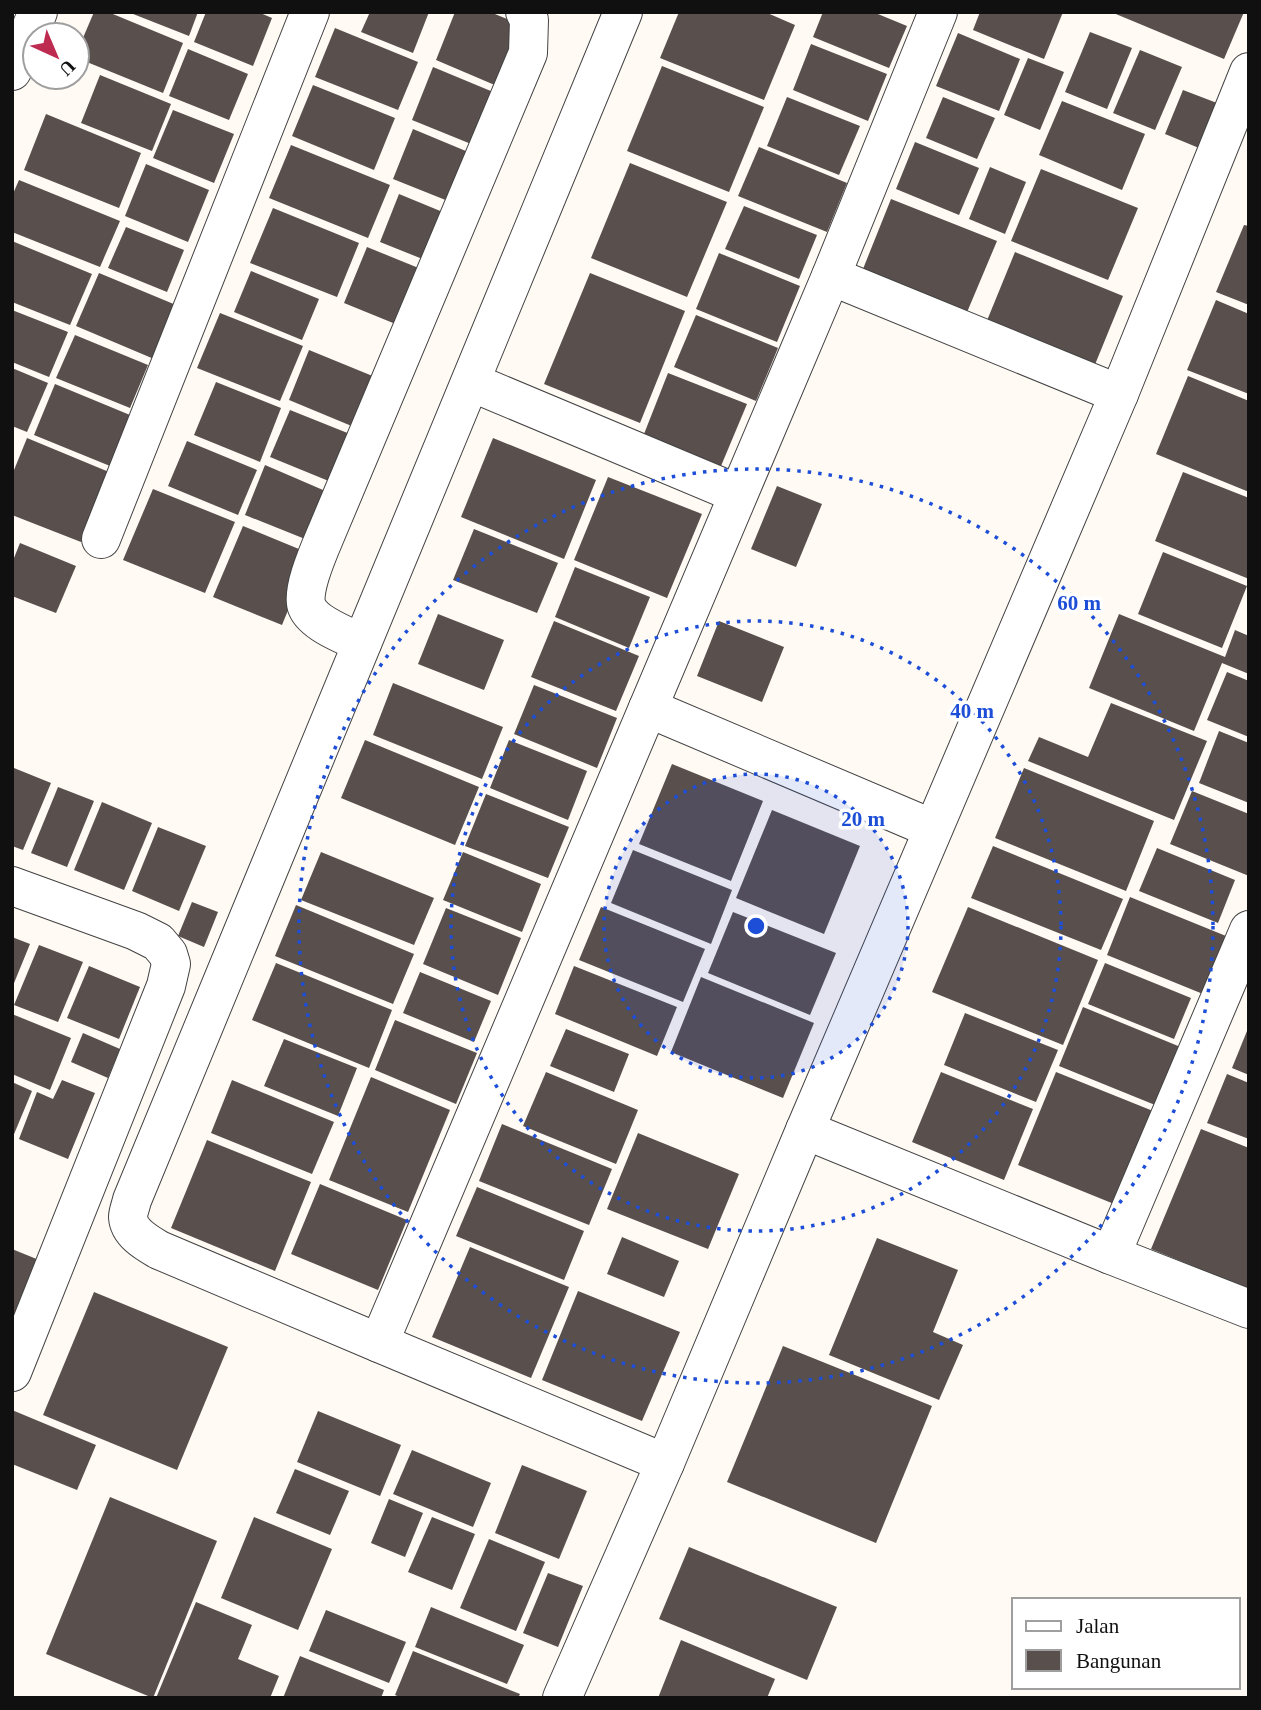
<svg xmlns="http://www.w3.org/2000/svg" width="1261" height="1710" font-family="Georgia,serif">
	<style>
		.building { fill: #594f4d }
		.lines { fill: none; stroke-linecap: round; stroke-linejoin: round }
		.minor-casing { stroke: #434343; stroke-width: 40 }
		.minor { stroke: #fff; stroke-width: 38 }
		.ring { fill: none; stroke: #1d4ed8; stroke-width: 3.5; stroke-dasharray: 3.5 7 }
		.centre { fill: #1d4ed8; stroke: #fff; stroke-width: 3.5 }
		.ring-label { font-size: 21px; text-anchor: middle; font-weight: bold; fill: #1d4ed8; stroke: #fff; stroke-width: 7; stroke-linejoin: round; paint-order: stroke }
	</style>
	<rect width="100%" height="100%" fill="#fffaf4"/>
	<g class="building">
		<path d="M94,12h14l75,31 -20,50 -86,-35v-6z"/>
		<path d="M128,12h70l-9,24z"/>
		<path d="M206,12h52l14,6 -19,48 -59,-24z"/>
		<path d="M370,12h59l-16,41 -52,-21z"/>
		<path d="M455,12h35l32,13 -25,61 -61,-26z"/>
		<path d="M679,12h86l30,13 -31,75 -104,-42z"/>
		<path d="M823,12h50l34,14 -18,42 -76,-31z"/>
		<path d="M980,12h83l-19,47 -71,-29z"/>
		<path d="M1111,12h133l-20,47z"/>
		<path d="M335,28l83,34 -20,48 -83,-33z"/>
		<path d="M1090,32l42,16 -25,61 -42,-17z"/>
		<path d="M958,33l62,26 -21,52 -63,-25z"/>
		<path d="M811,44l76,30 -19,47 -75,-31z"/>
		<path d="M188,49l60,25 -19,46 -60,-24z"/>
		<path d="M1140,50l42,17 -27,63 -42,-17z"/>
		<path d="M1028,58l36,14 -24,58 -36,-15z"/>
		<path d="M662,66l102,41 -35,85 -102,-41z"/>
		<path d="M433,67l65,27 -22,52 -64,-26z"/>
		<path d="M100,75l71,29 -19,47 -71,-28z"/>
		<path d="M313,85l82,33 -21,52 -82,-34z"/>
		<path d="M1183,90l34,13 -18,45 -34,-14z"/>
		<path d="M787,97l73,29 -21,49 -72,-29z"/>
		<path d="M943,97l52,21 -18,41 -51,-21z"/>
		<path d="M1062,101l83,33 -23,56 -83,-35z"/>
		<path d="M173,110l61,24 -20,49 -61,-25z"/>
		<path d="M46,114l95,39 -22,55 -95,-38z"/>
		<path d="M413,129l60,25 -20,49 -60,-24z"/>
		<path d="M915,142l64,26 -20,47 -63,-26z"/>
		<path d="M291,145l99,40 -22,53 -99,-40z"/>
		<path d="M759,147l88,36 -20,49 -89,-36z"/>
		<path d="M630,163l97,39 -40,95 -96,-39z"/>
		<path d="M146,164l63,26 -21,52 -63,-26z"/>
		<path d="M990,167l36,15 -21,52 -36,-15z"/>
		<path d="M1041,169l97,39 -30,72 -97,-39z"/>
		<path d="M19,180l101,41 -20,46 -88,-35v-36z"/>
		<path d="M399,194l51,21 -20,47 -50,-20z"/>
		<path d="M891,199l106,42 -32,76 -104,-43z"/>
		<path d="M744,206l73,29 -18,44 -74,-30z"/>
		<path d="M273,208l86,35 -22,54 -87,-34z"/>
		<path d="M1244,225l5,1v79l-33,-13z"/>
		<path d="M126,227l58,23 -17,42 -59,-24z"/>
		<path d="M12,241l80,33 -22,51 -58,-23z"/>
		<path d="M367,247l54,22 -23,56 -54,-22z"/>
		<path d="M1015,252l108,44 -29,71 -108,-44z"/>
		<path d="M719,253l81,33 -23,56 -81,-33z"/>
		<path d="M251,271l68,28 -17,41 -68,-28z"/>
		<path d="M99,273l77,32 -22,54 -78,-33z"/>
		<path d="M590,273l95,38 -45,112 -96,-39z"/>
		<path d="M1216,300l33,14v80l-62,-24z"/>
		<path d="M12,310l56,22 -19,45 -37,-15z"/>
		<path d="M220,313l83,33 -23,55 -83,-33z"/>
		<path d="M696,315l82,33 -22,53 -82,-34z"/>
		<path d="M75,335l73,30 -18,43 -74,-30z"/>
		<path d="M309,350l66,27 -21,50 -65,-27z"/>
		<path d="M12,368l36,15 -21,49 -15,-6z"/>
		<path d="M668,373l79,31 -26,62 -77,-32z"/>
		<path d="M1188,376l61,25v91l-93,-38z"/>
		<path d="M216,382l65,26 -21,54 -66,-27z"/>
		<path d="M55,384l75,31 -20,51 -76,-31z"/>
		<path d="M290,410l65,26 -19,48 -66,-27z"/>
		<path d="M27,438l82,34 -28,70 -69,-27v-40z"/>
		<path d="M493,438l103,42 -32,79 -103,-42z"/>
		<path d="M187,441l70,29 -19,45 -70,-29z"/>
		<path d="M265,465l65,28 -20,48 -65,-26z"/>
		<path d="M1183,472l66,26v81l-94,-38z"/>
		<path d="M608,477l94,37 -35,84 -93,-38z"/>
		<path d="M777,486l45,18 -26,63 -45,-18z"/>
		<path d="M153,489l82,33 -30,71 -82,-33z"/>
		<path d="M243,526l68,28 -29,71 -69,-28z"/>
		<path d="M474,529l84,34 -21,50 -84,-33z"/>
		<path d="M20,543l56,23 -20,47 -44,-17v-33z"/>
		<path d="M1163,552l84,34 -25,62 -84,-34z"/>
		<path d="M575,567l75,30 -21,51 -74,-31z"/>
		<path d="M438,614l66,26 -20,50 -66,-26z"/>
		<path d="M1119,614l106,43 10,-27 14,6v38l-27,-11 -28,68 -105,-43z"/>
		<path d="M554,621l85,35 -23,55 -85,-34z"/>
		<path d="M719,621l65,26 -22,55 -65,-26z"/>
		<path d="M1227,672l22,9v56l-42,-17z"/>
		<path d="M393,683l110,44 -21,52 -109,-44z"/>
		<path d="M534,685l83,33 -20,50 -83,-34z"/>
		<path d="M1111,703l96,38 -33,79 -146,-59 11,-24 49,20z"/>
		<path d="M1219,731l30,12v60l-50,-20z"/>
		<path d="M365,740l114,47 -24,58 -114,-47z"/>
		<path d="M509,740l78,31 -19,49 -78,-32z"/>
		<path d="M672,764l91,37 -32,80 -92,-37z"/>
		<path d="M14,768l37,15 -28,67 -11,-4v-73z"/>
		<path d="M1024,768l130,53 -28,70 -131,-53z"/>
		<path d="M58,787l36,14 -27,66 -36,-14z"/>
		<path d="M1192,791l57,23v62l-79,-32z"/>
		<path d="M486,794l83,33 -21,51 -83,-32z"/>
		<path d="M102,802l50,21 -28,67 -50,-20z"/>
		<path d="M772,810l88,36 -36,88 -88,-36z"/>
		<path d="M158,827l48,19 -27,65 -47,-20z"/>
		<path d="M993,846l130,53 -22,51 -130,-52z"/>
		<path d="M1157,848l78,32 -17,43 -79,-32z"/>
		<path d="M633,850l99,40 -21,54 -100,-41z"/>
		<path d="M321,852l113,46 -20,47 -113,-45z"/>
		<path d="M463,852l78,32 -19,48 -79,-32z"/>
		<path d="M1130,897l96,39 -23,58 -96,-39z"/>
		<path d="M192,902l26,10 -14,35 -26,-11z"/>
		<path d="M296,905l118,49 -21,50 -118,-48z"/>
		<path d="M601,907l104,42 -22,53 -104,-42z"/>
		<path d="M968,907l130,53 -35,85 -131,-53z"/>
		<path d="M446,908l75,30 -23,57 -75,-31z"/>
		<path d="M733,912l103,41 -26,62 -102,-42z"/>
		<path d="M12,937l18,7 -18,44z"/>
		<path d="M39,945l44,17 -25,60 -44,-17z"/>
		<path d="M276,963l116,47 -23,58 -117,-48z"/>
		<path d="M1105,963l86,35 -17,41 -86,-35z"/>
		<path d="M89,966l51,21 -21,52 -52,-21z"/>
		<path d="M574,966l103,41 -20,49 -102,-42z"/>
		<path d="M420,972l71,29 -17,41 -71,-29z"/>
		<path d="M701,977l113,46 -31,75 -112,-46z"/>
		<path d="M1083,1007l100,41 -23,59 -101,-41z"/>
		<path d="M965,1013l93,37 -22,52 -92,-37z"/>
		<path d="M12,1014l59,24 -21,52 -38,-16z"/>
		<path d="M395,1020l82,33 -21,51 -81,-34z"/>
		<path d="M1249,1026v49l-17,-7z"/>
		<path d="M566,1029l63,25 -15,38 -64,-26z"/>
		<path d="M83,1033l37,16 -12,29 -37,-16z"/>
		<path d="M284,1039l73,29 -19,48 -74,-30z"/>
		<path d="M546,1072l92,38 -22,54 -93,-38z"/>
		<path d="M941,1072l92,37 -29,71 -92,-38z"/>
		<path d="M1056,1072l102,41 -39,93 -101,-41z"/>
		<path d="M1227,1074l22,9v56l-42,-16z"/>
		<path d="M371,1077l79,33 -42,102 -79,-32z"/>
		<path d="M62,1080l33,13 -27,66 -49,-20 18,-47 16,7z"/>
		<path d="M232,1080l102,42 -22,52 -101,-41z"/>
		<path d="M12,1082l20,9 -20,48z"/>
		<path d="M502,1124l110,45 -23,56 -110,-44z"/>
		<path d="M1201,1129l48,19v141l-98,-40z"/>
		<path d="M638,1133l101,41 -31,75 -101,-40z"/>
		<path d="M207,1140l104,42 -36,89 -104,-43z"/>
		<path d="M320,1184l87,36 -29,70 -87,-36z"/>
		<path d="M477,1187l107,44 -20,49 -108,-44z"/>
		<path d="M622,1237l57,24 -15,36 -57,-23z"/>
		<path d="M877,1238l81,32 -25,62 30,13 -24,55 -110,-45z"/>
		<path d="M470,1247l99,40 -38,91 -99,-41z"/>
		<path d="M12,1249l27,11 -27,63z"/>
		<path d="M578,1291l102,41 -38,89 -100,-41z"/>
		<path d="M94,1292l134,55 -51,123 -134,-55z"/>
		<path d="M783,1346l149,60 -56,137 -149,-61z"/>
		<path d="M12,1410l84,35 -19,45 -65,-26z"/>
		<path d="M318,1411l83,34 -21,51 -83,-34z"/>
		<path d="M412,1450l79,33 -18,44 -80,-33z"/>
		<path d="M522,1465l65,26 -28,68 -64,-26z"/>
		<path d="M295,1469l54,22 -19,44 -54,-22z"/>
		<path d="M110,1497l107,44 -64,157 -107,-44z"/>
		<path d="M389,1499l34,14 -18,44 -34,-14z"/>
		<path d="M254,1517l78,32 -34,81 -77,-32z"/>
		<path d="M432,1517l43,17 -23,56 -44,-18z"/>
		<path d="M489,1539l56,23 -29,69 -56,-23z"/>
		<path d="M689,1547l148,60 -30,73 -148,-61z"/>
		<path d="M548,1573l35,13 -25,61 -35,-14z"/>
		<path d="M196,1602l56,23 -14,34 41,17 -9,22h-114z"/>
		<path d="M431,1607l93,38 -17,39 -92,-37z"/>
		<path d="M326,1610l80,32 -17,41 -80,-32z"/>
		<path d="M681,1640l94,39 -8,19h-109z"/>
		<path d="M413,1651l107,43 -2,4h-116l-7,-3z"/>
		<path d="M300,1656l84,34 -3,8h-98z"/>
	</g>
	<g class="lines">
		<defs>
			<g id="minor">
				<path d="M12,71l26,-59"/>
				<path d="M831,276l288,118"/>
				<path d="M471,382l267,112"/>
				<path d="M101,539l209,-527"/>
				<path d="M362,643c-15,-7 -48,-19 -55,-36 -7,-16 14,-61 21,-78l200,-476 1,-33 -4,-8"/>
				<path d="M648,708l285,121"/>
				<path d="M12,886l124,45 22,11 10,12 3,10 -5,22 -154,386"/>
				<path d="M1249,930l-138,325 138,54"/>
				<path d="M805,1130l306,125"/>
				<path d="M379,1343l-220,-93c-12,-7 -30,-17 -31,-33 0,-5 3,-12 4,-17l491,-1188"/>
				<path d="M665,1463l-286,-120 452,-1067 107,-264"/>
				<path d="M562,1698l103,-235 140,-333 314,-736 130,-322"/>
			</g>
		</defs>
		<use href="#minor" class="minor-casing"/>
		<use href="#minor" class="minor"/>
	</g>
	<circle cx="756" cy="926" r="152" fill="#1d4ed8" fill-opacity=".12"/>
	<g class="ring">
		<circle cx="756" cy="926" r="152"/>
		<circle cx="756" cy="926" r="305"/>
		<circle cx="756" cy="926" r="457"/>
	</g>
	<circle cx="756" cy="926" r="10" class="centre"/>
	<g class="ring-label">
		<text x="1079" y="610">60 m</text>
		<text x="972" y="718">40 m</text>
		<text x="863" y="826">20 m</text>
	</g>
	<rect width="1261" height="1710" fill="none" stroke="#101010" stroke-width="28"/>
	<rect x="1012" y="1598" width="228" height="91" fill="#ffffff" stroke="#9f9f9f" stroke-width="2"/>
	<rect x="1026" y="1621" width="35" height="10" fill="#ffffff" stroke="#9f9f9f" stroke-width="2"/>
	<text x="1076" y="1633" font-size="21" fill="#101010">Jalan</text>
	<rect x="1026" y="1650" width="35" height="21" fill="#594f4d" stroke="#9f9f9f" stroke-width="2"/>
	<text x="1076" y="1668" font-size="21" fill="#101010">Bangunan</text>
	<g transform="translate(56 56) rotate(136)"><circle r="33" fill="#ffffff" stroke="#9f9f9f" stroke-width="2"/>
	<path d="M0-5L12 26L0 18L-12 26Z" fill="#be2b51"/>
	<text y="-10" font-size="19" font-weight="bold" text-anchor="middle" fill="#101010">U</text>
	</g>
</svg>
